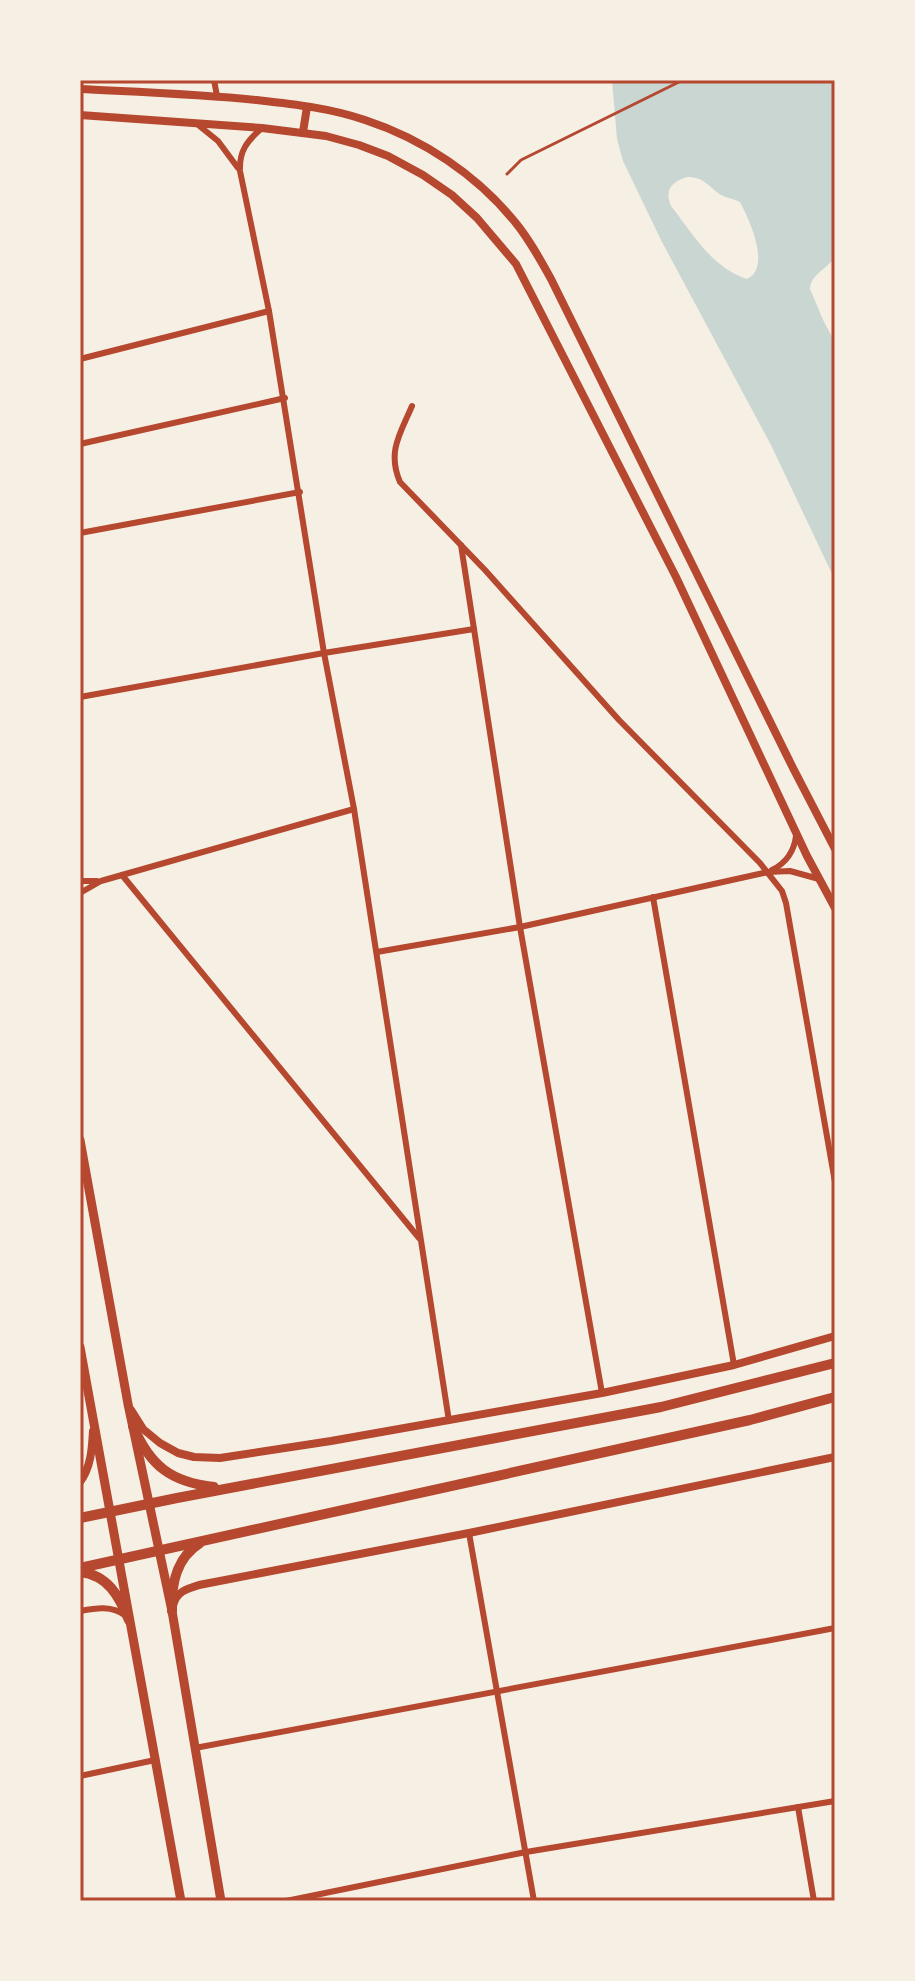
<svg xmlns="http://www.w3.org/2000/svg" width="915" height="1981" font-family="'Sofia Sans Condensed',sans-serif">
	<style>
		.water { fill: #c9d6d2; fill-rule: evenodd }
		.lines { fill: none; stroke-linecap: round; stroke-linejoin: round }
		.path { stroke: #b5482f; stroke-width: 3 }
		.minor { stroke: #b5482f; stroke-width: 6 }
		.tertiary { stroke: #b5482f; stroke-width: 8 }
		.secondary { stroke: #b5482f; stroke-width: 9 }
		.primary { stroke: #b5482f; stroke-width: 10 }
		.neatline { fill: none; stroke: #b5482f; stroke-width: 3 }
	</style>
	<rect width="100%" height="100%" fill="#f6efe4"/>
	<path class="water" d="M612,80h223v177c-8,12 -24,17 -25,32l14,33 11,20v238l-64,-135 -109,-203 -39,-81 -6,-22zM687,177c17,0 21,9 34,18 6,3 13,4 19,7 9,17 32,66 7,77 -36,-12 -54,-45 -76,-73 -7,-17 1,-24 16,-29z"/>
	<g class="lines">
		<path class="path" d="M507,174l14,-14 162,-80"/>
		<g class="minor">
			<path d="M214,80l3,16"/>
			<path d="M197,124l21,17 20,27"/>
			<path d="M262,128c-15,13 -23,23 -22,43l29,140 55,342 30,156 95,612"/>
			<path d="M80,359l189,-48"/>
			<path d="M412,406c-12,28 -25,46 -12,76l85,88 134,150 141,143 22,28 4,12 49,279"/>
			<path d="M80,444l205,-46"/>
			<path d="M80,533l220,-41"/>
			<path d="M461,545l59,382 82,466"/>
			<path d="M80,697l244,-44 150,-24"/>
			<path d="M772,870c14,-7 22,-18 24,-34"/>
			<path d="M122,875l297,363"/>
			<path d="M80,881h17"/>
			<path d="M80,893l21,-12 21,-6 232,-66"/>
			<path d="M653,897l81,468"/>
			<path d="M377,952l143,-25 248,-55 22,-1 29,8"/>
			<path d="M469,1533l65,368"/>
			<path d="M80,1611c16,-3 32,-6 46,5"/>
			<path d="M195,1748l640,-120"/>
			<path d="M80,1776l75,-16"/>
			<path d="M798,1807l16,94"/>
			<path d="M286,1901l240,-49 309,-51"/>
		</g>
		<g class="tertiary">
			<path d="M80,89c59,3 118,5 177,11 36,4 73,8 108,20 58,19 112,55 150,102 14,17 25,37 36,57l242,489 42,81"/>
			<path d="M80,115l182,13 64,8 33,9 29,11 35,19 29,20 25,23 39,46 160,313 131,279 28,52"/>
			<path d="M303,132l4,-25"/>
			<path d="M131,1410l12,19 17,14 18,10 16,4 26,1 111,-17 271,-48 132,-28 101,-29"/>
			<path d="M80,1482c11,-15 12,-33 13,-51"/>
			<path d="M173,1606c3,-14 13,-17 26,-21l270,-52 366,-76"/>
		</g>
		<g class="secondary">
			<path d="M80,1140l48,264 44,207 49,290"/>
			<path d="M80,1347l101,554"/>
		</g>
		<g class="primary">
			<path d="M133,1426c17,40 38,56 81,61"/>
			<path d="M80,1518l97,-20 484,-91 174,-44"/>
			<path d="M80,1568l670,-148 85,-23"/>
			<path d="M80,1572c28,3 39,24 49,48"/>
			<path d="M172,1611c-1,-27 4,-53 28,-68"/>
		</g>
	</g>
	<rect width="915" height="1981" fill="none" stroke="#f6efe4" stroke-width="164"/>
	<rect x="82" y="82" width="751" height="1817" class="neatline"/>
</svg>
